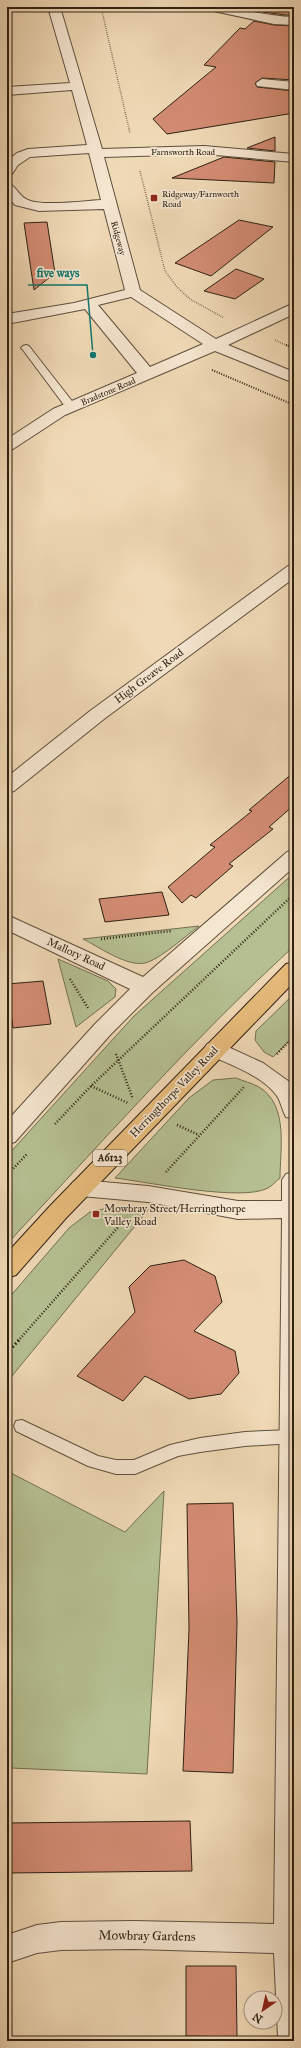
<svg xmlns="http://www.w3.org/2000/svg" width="301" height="2048" font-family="'IM FELL Great Primer',serif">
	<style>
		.green { fill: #b5c092; stroke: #727052 }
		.building { fill: #d38c74; stroke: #2e2113 }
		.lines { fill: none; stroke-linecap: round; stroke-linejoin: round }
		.lane-casing { stroke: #5e4f3c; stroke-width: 2 }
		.street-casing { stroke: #5e4f3c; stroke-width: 2 }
		.primary-casing { stroke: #2e2113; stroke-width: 2 }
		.path-far3 { stroke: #2e2113; stroke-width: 1.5; stroke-dasharray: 0.5 1.5; stroke-linecap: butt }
		.path-far2 { stroke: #2e2113; stroke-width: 2; stroke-dasharray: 1 1.5; stroke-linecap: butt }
		.path-far1 { stroke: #2e2113; stroke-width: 2.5; stroke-dasharray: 1 2; stroke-linecap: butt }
		.path { stroke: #2e2113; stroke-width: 3; stroke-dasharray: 1.5 2.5; stroke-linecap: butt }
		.lane { fill: #f5e6d0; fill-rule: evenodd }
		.street { fill: #f5e6d0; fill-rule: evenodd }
		.primary { fill: #e8bc7b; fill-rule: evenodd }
		.poi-dot { fill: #8f2418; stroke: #f5e6d0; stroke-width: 1.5 }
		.labels { text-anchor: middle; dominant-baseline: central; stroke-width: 3.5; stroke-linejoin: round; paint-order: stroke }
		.far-street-label { font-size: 9px; fill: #2e2113; stroke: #f5e6d0 }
		.far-poi-label { font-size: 9px; fill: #2e2113; stroke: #f5e6d0; text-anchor: start }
		.shield { fill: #f5e6d0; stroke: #6a5c4c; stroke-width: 1 }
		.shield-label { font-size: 10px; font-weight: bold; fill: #2e2113 }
		.street-label { font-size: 11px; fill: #2e2113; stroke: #f5e6d0 }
		.poi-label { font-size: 11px; fill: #2e2113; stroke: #f5e6d0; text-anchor: start }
		.near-street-label { font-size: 13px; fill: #2e2113; stroke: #f5e6d0 }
		.leader { fill: none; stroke: #0f766e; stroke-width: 1.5 }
		.callout-dot { fill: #0f766e; stroke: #f5e6d0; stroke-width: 1.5 }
		.callout-label { font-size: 12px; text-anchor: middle; font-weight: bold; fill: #0f766e; stroke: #f5e6d0; stroke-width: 3.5; stroke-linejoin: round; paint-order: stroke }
	</style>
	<rect width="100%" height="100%" fill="#f0d9b6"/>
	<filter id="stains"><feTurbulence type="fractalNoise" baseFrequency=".005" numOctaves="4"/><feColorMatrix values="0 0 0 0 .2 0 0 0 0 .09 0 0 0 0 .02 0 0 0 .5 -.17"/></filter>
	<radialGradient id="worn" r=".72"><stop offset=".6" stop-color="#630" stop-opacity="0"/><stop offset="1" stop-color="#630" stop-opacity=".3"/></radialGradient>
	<g class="green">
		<path d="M294,873v73c-101,93 -193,197 -287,298v-88l127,-140z"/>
		<path d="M199,926c-12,9 -40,34 -54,37 -18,4 -46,-16 -62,-24z"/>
		<path d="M58,959l50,22 8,8 -1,8 -39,30z"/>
		<path d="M294,994v42l-21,21 -9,-5 -9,-12 1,-9z"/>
		<path d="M236,1078c7,3 16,5 23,9 30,18 21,63 21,91 -4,3 -8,8 -12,10 -26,14 -120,-6 -153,-10l74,-80 24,-18z"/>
		<path d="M112,1207l37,2 -142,173v-82l62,-72 21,-16z"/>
		<path d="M7,1471l118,61 39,-41 -17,283 -136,-6 -4,6z"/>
	</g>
	<g class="building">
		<path d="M269,7h25v9l-31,-4z"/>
		<path d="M254,21l20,4 20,1v54l-32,-2 -7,5 2,4 37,4v22l-127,21 -14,-15 63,-52 -12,-2 36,-37 5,1z"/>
		<path d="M275,137v14l-28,-3z"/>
		<path d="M224,157l51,5 -1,21 -102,-5z"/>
		<path d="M239,220l34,7 -62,49 -36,-13z"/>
		<path d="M47,222l8,51 -21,17 -10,-67z"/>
		<path d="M236,269l28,10 -29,20 -31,-8z"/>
		<path d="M294,772v33l-25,22 4,2 -44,35 4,2 -37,32 -5,-3 -9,8 -14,-16 47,-40 -5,-2 42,-34 -3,-1z"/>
		<path d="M162,892l7,23 -64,7 -6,-23z"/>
		<path d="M43,981l8,43 -38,4 -6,-44z"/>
		<path d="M184,1260l31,16 7,26 -28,29 41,20 4,22 -18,21 -32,5 -44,-23 -22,25 -46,-25 58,-64 -6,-25 21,-21z"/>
		<path d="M233,1503l4,120 -4,150 -50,-2 6,-142 -2,-125z"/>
		<path d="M190,1821l2,50 -185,2v-50z"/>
		<path d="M186,1966h50l1,71 -51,-1z"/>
	</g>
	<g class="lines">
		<defs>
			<g id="lane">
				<path d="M26,345l3,1 46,59 1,2 -1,2h-8l-44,-59 -2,-2 2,-2z"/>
				<path d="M22,1420l76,36 18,4h18l36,-15 30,-7 45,-6 46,-2 3,1v12l-49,3 -45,6 -22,4 -43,18h-19l-28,-8 -72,-35 -2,-5 2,-5z"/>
			</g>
			<g id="street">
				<path d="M48,7h12l42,142 102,-3 90,8v8l-90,-8 -100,3 36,133 76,49 78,-36v11l-66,31 66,27v11l-79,-32 -150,64 -52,34 -6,2v-12l46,-30 84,-36 -52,-64 -78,15v-10l67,-11 51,-13 -21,-81 -65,2 -24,-6 -8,-9v-13c9,2 11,12 19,16 13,8 58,2 75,1l-12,-47 -59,4 -12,8 -6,9 -5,1v-14l10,-8 11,-4 59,-4 -15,-55 -65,5v-8l63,-4zM131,297l72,47 -53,23 -52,-62z"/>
				<path d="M207,7c30,0 57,9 87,10v8l-20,-1 -65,-14z"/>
				<path d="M262,79l32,3v8l-37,-4 -1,-3z"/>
				<path d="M294,565v13l-190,141 -90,72 -7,2v-16l83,-66 198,-145z"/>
				<path d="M294,850v17l-141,125 -42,42 -96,108 -8,2v-23l88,-97 35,-35 -123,-59v-15l136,62 144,-125z"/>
				<path d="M215,1041l48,22 28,20 3,4v32l-8,-2c-4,-7 -5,-15 -9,-21 -15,-21 -47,-31 -70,-42l-3,-5 3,-5z"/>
				<path d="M294,1172v869h-14l-2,-4 -4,-84 -141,-4 -72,1 -24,3 -30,10v-28l30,-10 24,-3 72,-1 141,3 8,-706 -44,1 -90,-17 -67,-6 -8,-2 -4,-6 4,-6 8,-2 67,6 90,15h44v-21l4,-6z"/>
			</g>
			<path id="primary" d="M294,962v20l-228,236 -50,57 -9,3v-25l43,-47 236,-242z"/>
		</defs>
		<use href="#lane" class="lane-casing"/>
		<use href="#street" class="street-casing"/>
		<use href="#primary" class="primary-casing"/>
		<g class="path-far3">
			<path d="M101,7l29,126"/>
			<path d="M140,171l25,100 12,16 13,12 34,19"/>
			<path d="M275,340l13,6"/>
		</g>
		<g class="path-far2">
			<path d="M286,345l8,3"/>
			<path d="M212,370l82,35"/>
		</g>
		<g class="path-far1">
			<path d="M101,939l70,-8"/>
			<path d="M70,979l18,29"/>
			<path d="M116,1054l17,45"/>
			<path d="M277,1054l17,-18"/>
			<path d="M91,1086l37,17"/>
			<path d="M55,1124l36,-38 203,-192"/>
			<path d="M177,1125l22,10"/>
			<path d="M166,1172l78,-85"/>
			<path d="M7,1175l20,-21"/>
			<path d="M18,1341l109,-124"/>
		</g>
		<path class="path" d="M7,1353l12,-13"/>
		<use href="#lane" class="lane"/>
		<use href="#street" class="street"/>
		<use href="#primary" class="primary"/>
	</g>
	<g class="poi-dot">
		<rect x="150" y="194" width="8" height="8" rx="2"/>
		<rect x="92" y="1210" width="8" height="8" rx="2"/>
	</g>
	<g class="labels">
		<g class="far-street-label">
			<text x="183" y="151">Farnsworth Road</text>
			<text transform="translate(119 238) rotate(75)">Ridgeway</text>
			<text transform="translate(108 391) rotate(-23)">Bradstone Road</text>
		</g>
		<g class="far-poi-label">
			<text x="162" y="193">Ridgeway/Farnworth<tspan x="162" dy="10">Road</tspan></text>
		</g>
		<rect class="shield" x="93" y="1150" width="34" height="16" rx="3"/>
		<g class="shield-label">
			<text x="110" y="1158">A6123</text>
		</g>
		<g class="street-label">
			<text transform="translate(149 676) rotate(-37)">High Greave Road</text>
			<text transform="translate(76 954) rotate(25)">Mallory Road</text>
			<text transform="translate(174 1092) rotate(-46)">Herringthorpe Valley Road</text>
		</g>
		<g class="poi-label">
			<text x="104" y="1208">Mowbray Street/Herringthorpe<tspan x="104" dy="13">Valley Road</tspan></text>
		</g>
		<g class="near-street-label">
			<text transform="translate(147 1936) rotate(1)">Mowbray Gardens</text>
		</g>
	</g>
	<path class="leader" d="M93 355L87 285H28"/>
	<circle class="callout-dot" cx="93" cy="355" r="4"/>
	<g class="callout-label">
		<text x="58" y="277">five ways</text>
	</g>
	<rect width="301" height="2048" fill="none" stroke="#f0d9b6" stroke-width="24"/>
	<rect x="8" y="8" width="285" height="2032" fill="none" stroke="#2e2113" stroke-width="2"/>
	<rect x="12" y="12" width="277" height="2024" fill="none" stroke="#2e2113"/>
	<g transform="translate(263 2010) rotate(214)"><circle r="19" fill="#f5e6d0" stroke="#a59784"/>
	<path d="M0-3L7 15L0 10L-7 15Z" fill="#8f2418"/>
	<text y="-6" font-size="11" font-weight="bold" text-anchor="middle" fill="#2e2113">N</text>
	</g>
	<rect width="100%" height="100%" filter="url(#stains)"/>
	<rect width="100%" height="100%" fill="url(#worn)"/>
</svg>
